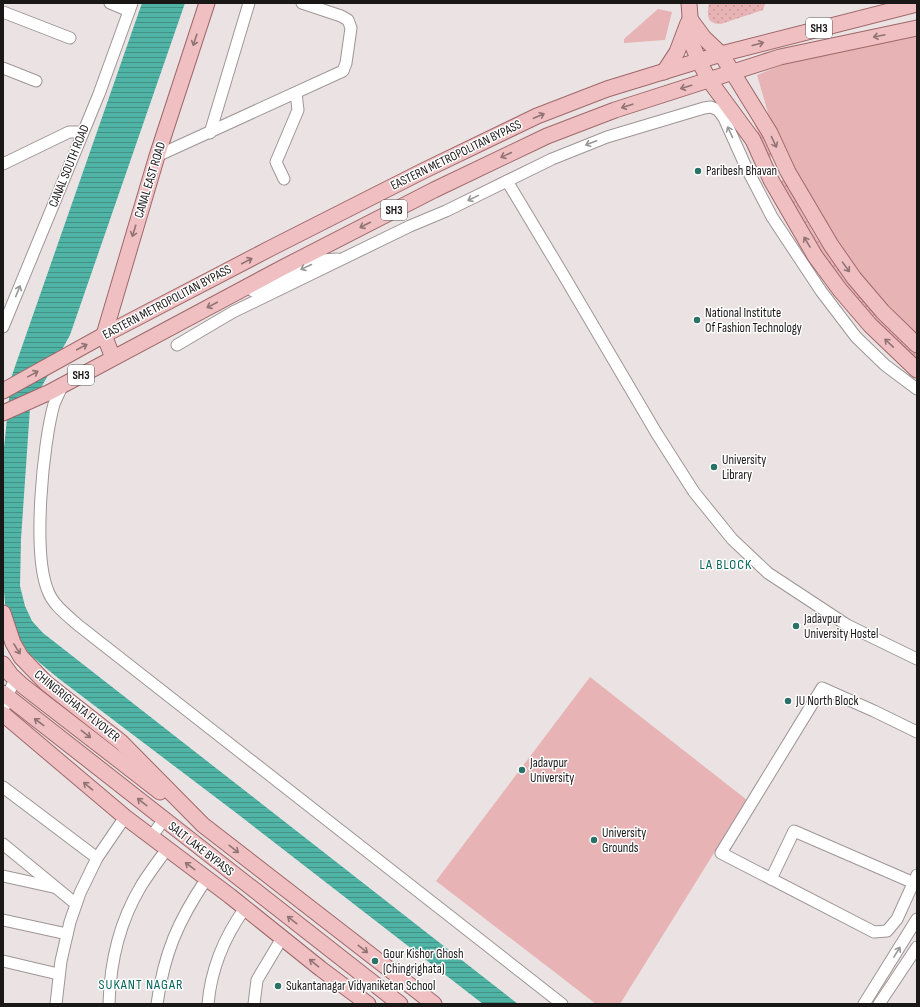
<svg xmlns="http://www.w3.org/2000/svg" width="920" height="1007" font-family="'Sofia Sans Condensed',sans-serif">
	<style>
		.grass { fill: url(#grass-dots) }
		.park { fill: #e7b3b4 }
		.water { fill: url(#water-rules) }
		.lines { fill: none; stroke-linecap: round; stroke-linejoin: round }
		.minor-casing { stroke: #9e9696; stroke-width: 13 }
		.major-casing { stroke: #9f686a; stroke-width: 17 }
		.minor { stroke: #fff; stroke-width: 11 }
		.major { stroke: #f0bfc1; stroke-width: 15 }
		.oneway { stroke: #907374 }
		.oneway2 { stroke: #989797 }
		.poi-dot { fill: #2a7166; stroke: #fff; stroke-width: 1.5 }
		.labels { text-anchor: middle; dominant-baseline: central; stroke-width: 3; stroke-linejoin: round; paint-order: stroke }
		.shield { fill: #fff; stroke: #5f5d5d; stroke-width: 1 }
		.shield-label { font-size: 12px; font-weight: bold; fill: #1a1717 }
		.street-label { font-size: 13px; fill: #1a1717; stroke: #fff }
		.poi-label { font-size: 13px; fill: #1a1717; stroke: #fff; text-anchor: start }
		.neighbourhood-label { font-size: 14px; letter-spacing: 1px; fill: #06655a; stroke: #fff }
	</style>
	<defs>
		<pattern id="grass-dots" width="8" height="8" patternUnits="userSpaceOnUse"><rect width="8" height="8" fill="#e7b3b4"/><path d="M2 2h.1M6 6h.1" fill="none" stroke="#c6999a" stroke-width="1.8" stroke-linecap="round"/></pattern>
		<pattern id="water-rules" width="6" height="5" patternUnits="userSpaceOnUse"><rect width="6" height="5" fill="#4fb4a5"/><path d="M0 2.5h6" fill="none" stroke="#419185"/></pattern>
	</defs>
	<rect width="100%" height="100%" fill="#ebe3e3"/>
	<g class="grass">
		<path d="M709,3h50l6,1 -2,6 -42,14c-15,0 -14,-9 -12,-21z"/>
		<path d="M752,111l20,44 -1,3 -2,-1 -20,-45z"/>
		<path d="M782,180l3,1c15,27 29,56 48,81 24,34 54,63 84,92v5c-35,-32 -68,-66 -94,-105 -16,-23 -28,-48 -42,-72z"/>
	</g>
	<g class="park">
		<path d="M658,9l14,3 -7,28 -41,3v-4z"/>
		<path d="M917,33v305l-31,-31 -47,-58 -66,-119 -16,-55 27,-11z"/>
		<path d="M590,677l157,123 -127,204h-24l-160,-123z"/>
	</g>
	<path class="water" d="M142,3h43l-115,332 -40,73 -9,131 -1,47 5,20 7,15 11,12 475,371h-35l-248,-192 -177,-134 -29,-24 -17,-27 -7,-23 -2,-27v-119l8,-80z"/>
	<g class="lines">
		<defs>
			<g id="minor">
				<path d="M110,3l19,8"/>
				<path d="M3,12l67,26"/>
				<path d="M3,68l33,13"/>
				<path d="M210,133l39,-130"/>
				<path d="M157,156l186,-85 3,-8 5,-35 -3,-8 -7,-4 -39,-13"/>
				<path d="M3,164l66,-32h14"/>
				<path d="M284,179l-8,-17 22,-52 -2,-17"/>
				<path d="M507,181l60,100 90,153 37,58 38,47 36,34 79,52 70,34"/>
				<path d="M253,291l68,-31 16,-1"/>
				<path d="M3,327l96,-233 33,-91"/>
				<path d="M177,345l56,-33 177,-86 36,-15 106,-52 55,-22 97,-29 7,-1 7,3 6,8 22,49 26,50 49,74 35,46 29,28 32,24"/>
				<path d="M63,384c-3,7 -6,13 -9,20 -11,39 -22,149 -6,187 5,14 19,24 30,34l484,379"/>
				<path d="M3,711l4,-14 8,-18"/>
				<path d="M917,732l-43,-21 -52,-23 -101,165 153,79 13,-1 10,-12 20,-44"/>
				<path d="M3,787l94,71"/>
				<path d="M152,836l12,-17"/>
				<path d="M3,844l73,60"/>
				<path d="M3,876l50,11"/>
				<path d="M771,879l23,-48 120,52"/>
				<path d="M3,920l64,14"/>
				<path d="M3,961l55,13"/>
				<path d="M56,1004l5,-43 9,-39 10,-29 17,-35 28,-41"/>
				<path d="M109,1004c1,-41 11,-83 32,-118 8,-13 17,-25 26,-37"/>
				<path d="M157,1004c7,-51 21,-83 50,-126"/>
				<path d="M208,1004c3,-35 17,-68 37,-96"/>
				<path d="M254,1004l3,-24 25,-42"/>
				<path d="M864,1004l53,-85"/>
				<path d="M879,1004l38,-57"/>
			</g>
			<g id="major">
				<path d="M689,3l3,41 7,17 10,19 44,60 18,40 44,76 25,34 30,35 47,45"/>
				<path d="M690,19l14,19 17,16 12,19 37,60 18,39 43,73 23,33 29,34 34,33"/>
				<path d="M664,72l13,-20 11,-29"/>
				<path d="M113,358l-9,-23 53,-179 50,-153"/>
				<path d="M3,391l101,-56 167,-87 152,-77 114,-55 70,-27 114,-35 196,-50"/>
				<path d="M3,413l47,-21 232,-124 152,-78 113,-54 68,-26 165,-53 137,-29"/>
				<path d="M3,613l10,30 8,14 25,26 75,59 82,83 231,179"/>
				<path d="M3,664l8,11 12,11 137,106"/>
				<path d="M3,693l397,311"/>
				<path d="M3,714l122,103 105,79 91,73 47,35"/>
			</g>
		</defs>
		<use href="#minor" class="minor-casing"/>
		<use href="#major" class="major-casing"/>
		<use href="#minor" class="minor"/>
		<use href="#major" class="major"/>
	</g>
	<defs><path id="oneway-shaft" d="M-6 0H5M1.5-3L5.5 0L1.5 3" fill="none" stroke-width="1.6" stroke-linecap="round" stroke-linejoin="round"/></defs>
	<g class="oneway">
		<use href="#oneway-shaft" transform="translate(879 36) rotate(168)"/>
		<use href="#oneway-shaft" transform="translate(195 40) rotate(108)"/>
		<use href="#oneway-shaft" transform="translate(758 44) rotate(-15)"/>
		<use href="#oneway-shaft" transform="translate(686 87) rotate(163)"/>
		<use href="#oneway-shaft" transform="translate(627 106) rotate(162)"/>
		<use href="#oneway-shaft" transform="translate(539 116) rotate(-23)"/>
		<use href="#oneway-shaft" transform="translate(774 142) rotate(65)"/>
		<use href="#oneway-shaft" transform="translate(506 155) rotate(155)"/>
		<use href="#oneway-shaft" transform="translate(365 225) rotate(153)"/>
		<use href="#oneway-shaft" transform="translate(134 231) rotate(107)"/>
		<use href="#oneway-shaft" transform="translate(807 242) rotate(-121)"/>
		<use href="#oneway-shaft" transform="translate(247 261) rotate(-28)"/>
		<use href="#oneway-shaft" transform="translate(846 267) rotate(54)"/>
		<use href="#oneway-shaft" transform="translate(212 305) rotate(152)"/>
		<use href="#oneway-shaft" transform="translate(889 343) rotate(-136)"/>
		<use href="#oneway-shaft" transform="translate(82 347) rotate(-28)"/>
		<use href="#oneway-shaft" transform="translate(33 374) rotate(-29)"/>
		<use href="#oneway-shaft" transform="translate(17 649) rotate(58)"/>
		<use href="#oneway-shaft" transform="translate(39 722) rotate(-143)"/>
		<use href="#oneway-shaft" transform="translate(86 734) rotate(38)"/>
		<use href="#oneway-shaft" transform="translate(88 786) rotate(-140)"/>
		<use href="#oneway-shaft" transform="translate(142 802) rotate(-142)"/>
		<use href="#oneway-shaft" transform="translate(234 849) rotate(38)"/>
		<use href="#oneway-shaft" transform="translate(190 866) rotate(-143)"/>
		<use href="#oneway-shaft" transform="translate(292 920) rotate(-142)"/>
		<use href="#oneway-shaft" transform="translate(363 949) rotate(38)"/>
		<use href="#oneway-shaft" transform="translate(314 963) rotate(-141)"/>
	</g>
	<g class="oneway2">
		<use href="#oneway-shaft" transform="translate(730 132) rotate(-115)"/>
		<use href="#oneway-shaft" transform="translate(591 143) rotate(159)"/>
		<use href="#oneway-shaft" transform="translate(473 198) rotate(154)"/>
		<use href="#oneway-shaft" transform="translate(306 267) rotate(155)"/>
		<use href="#oneway-shaft" transform="translate(18 291) rotate(-68)"/>
		<use href="#oneway-shaft" transform="translate(897 952) rotate(-58)"/>
	</g>
	<g class="poi-dot">
		<circle cx="698" cy="171" r="4"/>
		<circle cx="697" cy="320" r="4"/>
		<circle cx="714" cy="467" r="4"/>
		<circle cx="796" cy="626" r="4"/>
		<circle cx="788" cy="701" r="4"/>
		<circle cx="522" cy="770" r="4"/>
		<circle cx="594" cy="840" r="4"/>
		<circle cx="375" cy="961" r="4"/>
		<circle cx="278" cy="986" r="4"/>
	</g>
	<g class="labels">
		<g class="shield">
			<rect x="806" y="18" width="26" height="20" rx="3"/>
			<rect x="381" y="200" width="26" height="20" rx="3"/>
			<rect x="68" y="365" width="26" height="20" rx="3"/>
		</g>
		<g class="shield-label">
			<text x="819" y="28">SH3</text>
			<text x="394" y="210">SH3</text>
			<text x="81" y="375">SH3</text>
		</g>
		<g class="street-label">
			<text transform="translate(456 155) rotate(-26)">EASTERN METROPOLITAN BYPASS</text>
			<text transform="translate(69 166) rotate(-68)">CANAL SOUTH ROAD</text>
			<text transform="translate(150 180) rotate(-73)">CANAL EAST ROAD</text>
			<text transform="translate(167 302) rotate(-28)">EASTERN METROPOLITAN BYPASS</text>
			<text transform="translate(77 706) rotate(39)">CHINGRIGHATA FLYOVER</text>
			<text transform="translate(201 849) rotate(38)">SALT LAKE BYPASS</text>
		</g>
		<g class="poi-label">
			<text x="706" y="171">Paribesh Bhavan</text>
			<text x="705" y="313">National Institute<tspan x="705" dy="15">Of Fashion Technology</tspan></text>
			<text x="722" y="460">University<tspan x="722" dy="15">Library</tspan></text>
			<text x="804" y="619">Jadavpur<tspan x="804" dy="15">University Hostel</tspan></text>
			<text x="796" y="701">JU North Block</text>
			<text x="530" y="763">Jadavpur<tspan x="530" dy="15">University</tspan></text>
			<text x="602" y="833">University<tspan x="602" dy="15">Grounds</tspan></text>
			<text x="383" y="954">Gour Kishor Ghosh<tspan x="383" dy="15">(Chingrighata)</tspan></text>
			<text x="286" y="986">Sukantanagar Vidyaniketan School</text>
		</g>
		<g class="neighbourhood-label">
			<text x="726" y="564">LA BLOCK</text>
			<text x="141" y="984">SUKANT NAGAR</text>
		</g>
	</g>
	<rect width="920" height="1007" fill="none" stroke="#1a1717" stroke-width="8"/>
</svg>
